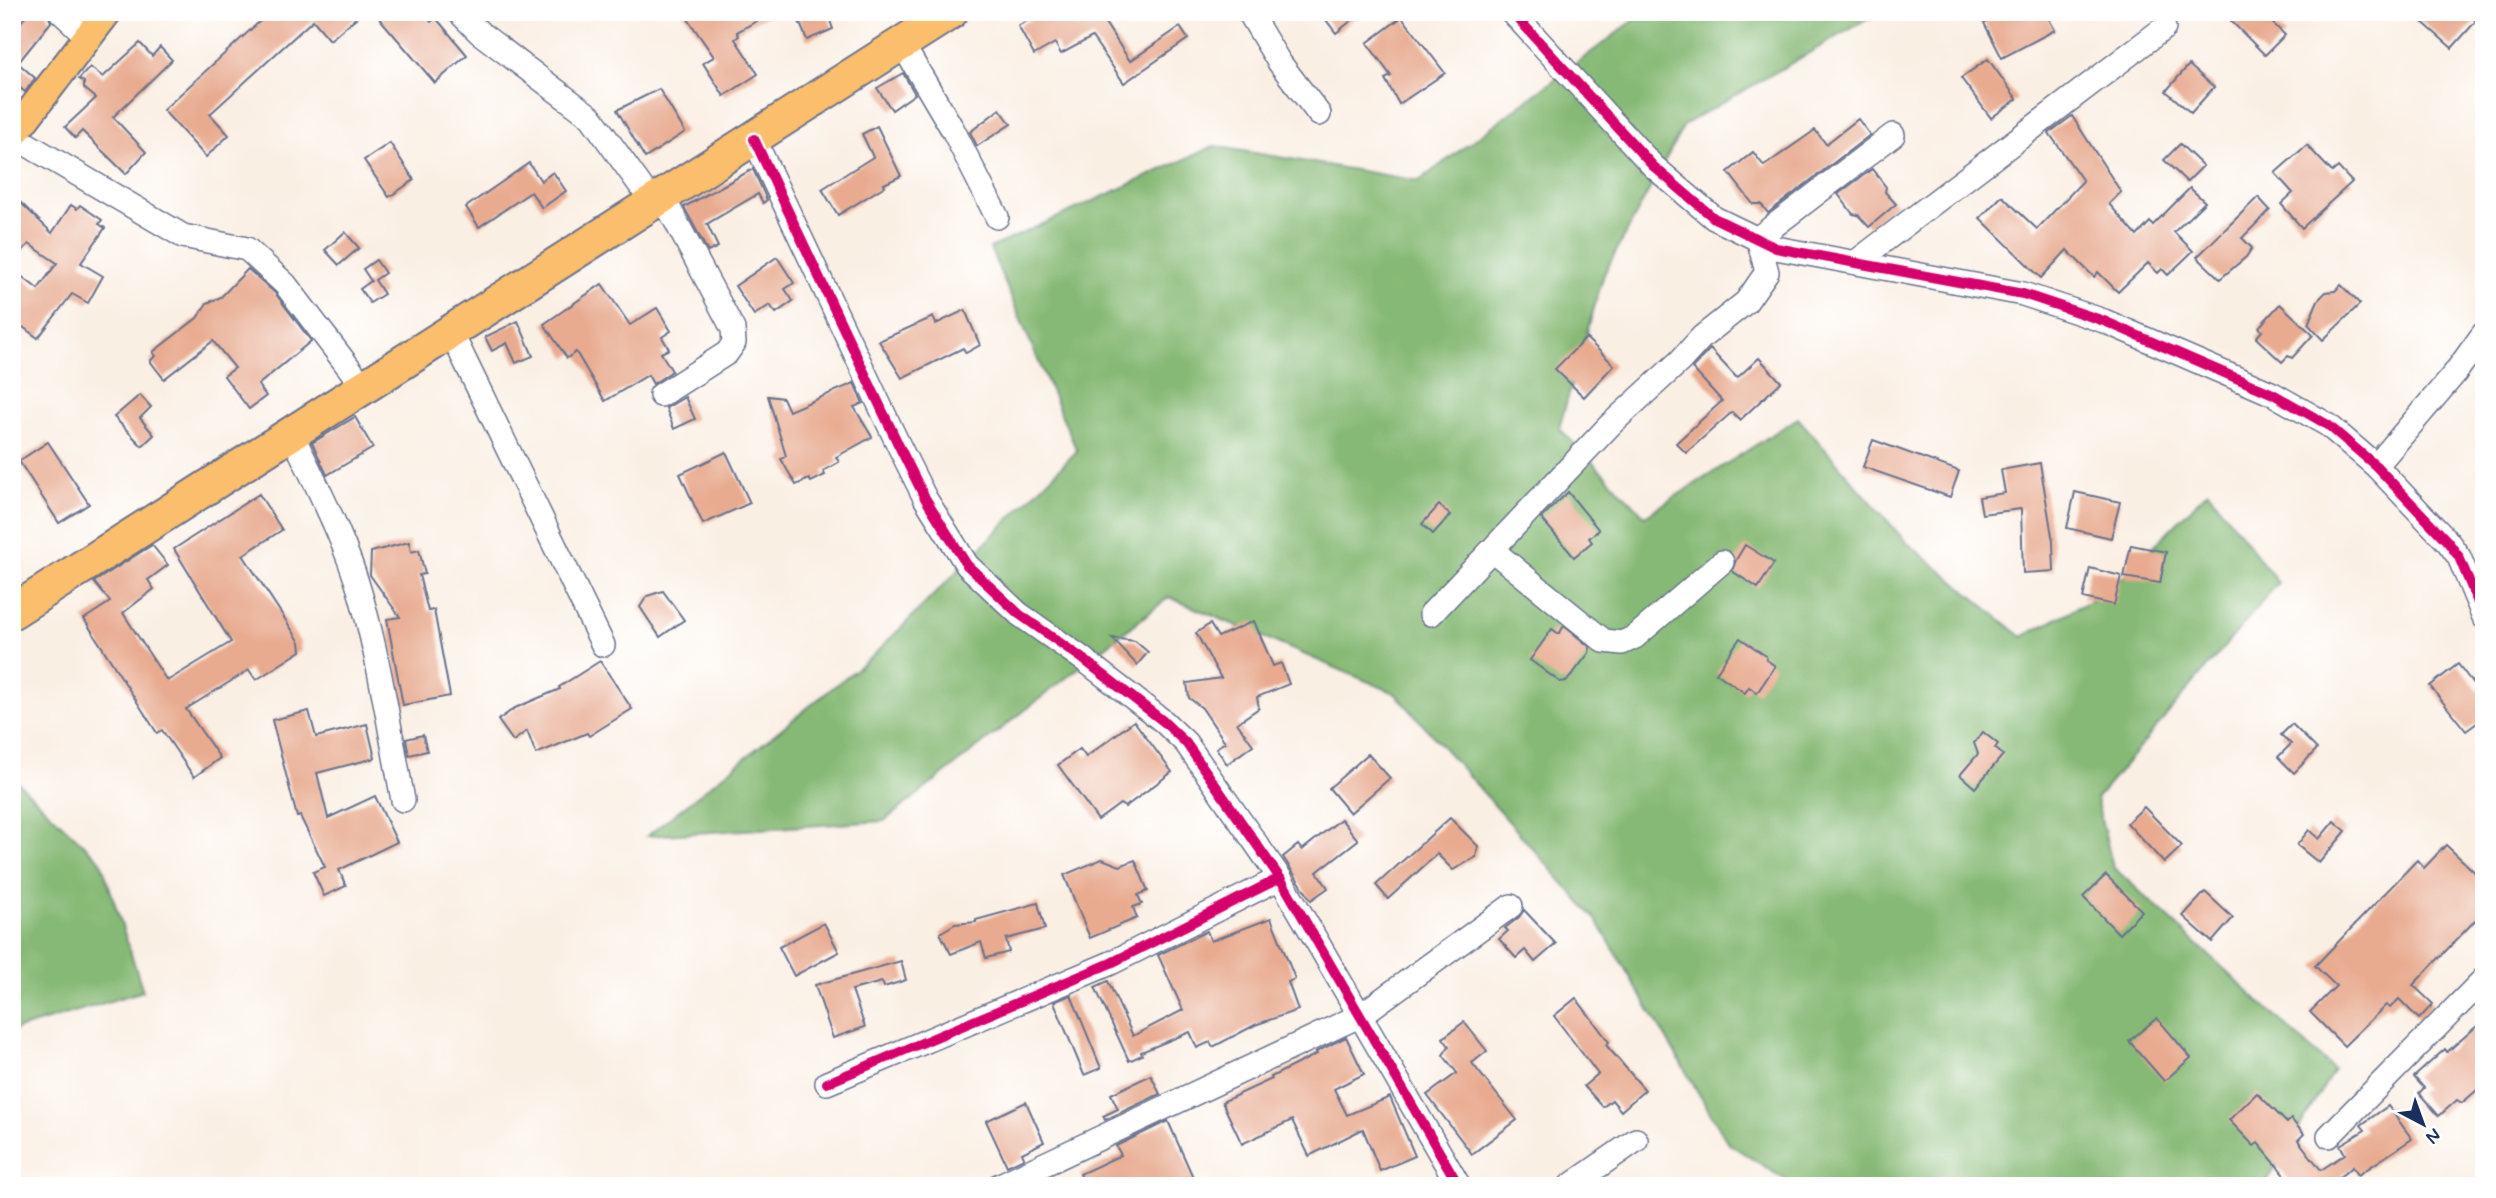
<svg xmlns="http://www.w3.org/2000/svg" width="2496" height="1198" font-family="Mynerve,sans-serif">
	<style>
		.forest { fill: #86b974; stroke: #507469; stroke-width: 2 }
		.building { fill: #e8ab90 }
		.lines { fill: none; stroke-linecap: round; stroke-linejoin: round }
		.minor-casing { stroke: #69728d; stroke-width: 26 }
		.major-casing { stroke: #69728d; stroke-width: 32 }
		.highway-casing { stroke: #69728d; stroke-width: 37 }
		.minor { stroke: #fff; stroke-width: 23 }
		.major { stroke: #fabe6d; stroke-width: 28 }
		.highway { stroke: #fabe6d; stroke-width: 33 }
		.cycleway-casing { stroke: #fff; stroke-width: 15 }
		.cycleway { stroke: #d6006c; stroke-width: 10 }
	</style>
	<rect width="100%" height="100%" fill="#fff"/>
	<filter id="ink" filterUnits="userSpaceOnUse"><feTurbulence type="fractalNoise" baseFrequency=".0143" numOctaves="2"/><feDisplacementMap in="SourceGraphic" scale="14" xChannelSelector="R" yChannelSelector="G"/><feConvolveMatrix kernelMatrix="1 2 1 2 8 2 1 2 1" color-interpolation-filters="sRGB"/></filter>
	<filter id="wash" filterUnits="userSpaceOnUse"><feTurbulence type="fractalNoise" baseFrequency=".00686" numOctaves="4" result="noise"/><feDisplacementMap in="SourceGraphic" scale="28" xChannelSelector="R" yChannelSelector="G"/><feGaussianBlur stdDeviation="1.57" result="paint"/><feColorMatrix in="noise" values="0 0 0 0 0 0 0 0 0 0 0 0 0 0 0 0 0 1.4 0 .05"/><feComposite in="paint" operator="in"/></filter>
	<g filter="url(#wash)">
		<rect width="100%" height="100%" fill="#faefe3"/>
		<g class="forest">
			<path d="M1645,12h235l-196,113 -80,149 -45,154 86,88 153,-98 108,124 116,95 87,-46 99,-100 70,92 -182,216 17,68 221,203 -70,116h-469l-67,-43 -131,-222 -202,-228 -226,-96 -285,224 -237,15 228,-182 202,-203 -87,-203 224,-102 205,35z"/>
			<path d="M12,777l89,84 42,130 -131,40z"/>
		</g>
		<g id="blocks">
			<g class="building">
				<path d="M29,12h18l4,10 -33,41 17,15 -10,14 -13,-11v-48z"/>
				<path d="M270,12h93l-33,28 -17,-20 -103,94 19,21 -23,22 -43,-47z"/>
				<path d="M374,12h48l9,10 5,-4 31,37 -32,28z"/>
				<path d="M683,12h90l-36,20 2,4 -4,3 23,35 -34,22 -21,-33 11,-6z"/>
				<path d="M795,12h32l6,17 -26,11z"/>
				<path d="M1043,12h55l32,49 50,-34 8,12 -64,44 -32,-46 -31,17 -6,-11 -21,12 -16,-29z"/>
				<path d="M1320,12h42l-26,21z"/>
				<path d="M2003,12h42l10,18 -53,28 -18,-35z"/>
				<path d="M2239,12h22l24,23 -20,20 -34,-34z"/>
				<path d="M2411,12h55l10,9 -24,27z"/>
				<path d="M1402,17l43,56 -46,31 -14,-25 6,-3 -24,-33z"/>
				<path d="M140,43l12,13 8,-9 12,13 -59,57 33,35 -20,22 -44,-43 -7,7 -10,-11 31,-29 -12,-10v-6l-5,-3 11,-12 13,10z"/>
				<path d="M1988,59l29,40 -26,19 -30,-40z"/>
				<path d="M2189,65l25,22 -23,26 -25,-22z"/>
				<path d="M903,73l12,21 -23,16 -15,-22z"/>
				<path d="M659,89l26,43 -40,26 -28,-48z"/>
				<path d="M1000,109l11,15 -34,22 -7,-14z"/>
				<path d="M2072,116l49,76 -12,12 28,32 13,-14 3,3 37,-37 15,14 -31,30 19,19 -25,24 -6,-6 -4,4 -10,-10 -30,29 -20,-20 -4,5 -27,-27 -26,28 -61,-60 22,-22 35,33 46,-48 -34,-48z"/>
				<path d="M1858,119l12,16 -102,78 -7,-9h-8l-25,-32 25,-20 11,14 51,-36 11,14z"/>
				<path d="M877,126l24,50 -17,8 1,2 -47,29 -16,-26 51,-32 -11,-23z"/>
				<path d="M390,143l24,37 -25,17 -25,-37z"/>
				<path d="M2180,144l23,22 -16,16 -23,-22z"/>
				<path d="M2307,145l25,27 6,-5 14,15 -50,46 -21,-24 12,-11 -18,-20z"/>
				<path d="M529,163l12,18 12,-9 13,19 -24,17 -11,-16 -52,35 -13,-20z"/>
				<path d="M753,169l14,31 -4,3 -5,-9 -51,30 11,23 -10,5 -24,-45z"/>
				<path d="M1872,169l14,18 -1,5 11,12 -27,23 -11,-12 -5,-1 -15,-20z"/>
				<path d="M2258,197l12,13 -28,28 10,10 -6,9 -26,22 -23,-22z"/>
				<path d="M20,202l32,31 19,-28 6,4 3,-4 22,15 -3,4 6,4 -24,35 22,13 -15,27 -16,-9 -34,44 -26,-19v-50l26,20 19,-26 -28,-19 -17,17v-52z"/>
				<path d="M345,232l14,16 -20,17 -14,-15z"/>
				<path d="M777,257l17,26 -9,6 8,12 -17,12 -6,-8 -16,10 -19,-29z"/>
				<path d="M376,260l9,13 -10,7 9,14 -14,9 -10,-14 11,-8 -8,-12z"/>
				<path d="M248,269l27,24 36,48 -53,44 8,11 -17,13 -25,-33 11,-8 -22,-27 -49,38 -14,-18 6,-5 -3,-4 44,-34 10,-15 14,-6z"/>
				<path d="M602,284l28,41 27,-17 14,23 -9,6 7,12 -8,4 11,18 -19,13 -5,-9 -43,26 -29,-49 -9,6 -23,-34z"/>
				<path d="M2341,285l19,19 -37,36 -15,-16 10,-24 8,-8 9,-1z"/>
				<path d="M2280,304l33,31 -21,23 -4,-2 -6,6 -26,-24 6,-7 -3,-4z"/>
				<path d="M965,310l15,35 -14,8 -3,-5 -61,30 -23,-37 54,-24 3,7z"/>
				<path d="M518,321l15,35 -17,7 -9,-20 -15,8 -7,-14z"/>
				<path d="M1586,338l28,27 -30,32 -29,-28z"/>
				<path d="M1710,349l27,29 22,-20 22,24 -41,38 -8,-8 -46,41 -10,-10 46,-42 -30,-33z"/>
				<path d="M854,383l9,20 -9,4 18,30 -36,20 3,5 -16,9 2,4 -14,7 -2,-3 -13,6 -15,-26 5,-3 -18,-60 15,2 6,13z"/>
				<path d="M140,395l11,12 -11,11 14,17 -12,11 -28,-29z"/>
				<path d="M685,397l10,22 -21,10 -8,-21z"/>
				<path d="M355,417l18,31 -46,27 -15,-32z"/>
				<path d="M1873,440l86,31 -9,26 -87,-30z"/>
				<path d="M48,442l41,62 -30,19 -40,-62z"/>
				<path d="M726,452l24,51 -47,21 -23,-50z"/>
				<path d="M2040,463l13,79 1,29 -31,2 -2,-64 -39,5 -3,-17 26,-4 -4,-23z"/>
				<path d="M1568,492l31,38 -10,8 3,4 -18,15 -33,-39z"/>
				<path d="M2075,492l45,10 -9,36 -44,-10z"/>
				<path d="M259,494l23,36 -39,25 57,87 1,9 -45,29 -7,-10 -63,39 34,49 -26,19 -32,-47 -5,3 -73,-114 26,-17 -16,-20 58,-37 16,20 -20,15 6,9 -31,24 44,68 64,-39 -57,-93z"/>
				<path d="M1439,505l11,10 -17,19 -11,-10z"/>
				<path d="M409,542l2,10 8,-2 6,24 -6,1 9,36 6,-1 16,86 -47,9 -16,-86 13,-2 -30,-42 1,-23z"/>
				<path d="M1745,545l29,18 -16,25 -26,-17 4,-11z"/>
				<path d="M2131,545l35,7 -6,31 -36,-6z"/>
				<path d="M2090,568l31,8 -7,29 -31,-7z"/>
				<path d="M663,591l21,29 -24,17 -20,-30 7,-11z"/>
				<path d="M1254,621l19,45 8,-3 8,21 -32,13 2,11 -22,15 16,22 -26,19 -11,-16 9,-6 -23,-34 -13,-10 -2,-15 34,-5 -25,-45 14,-9 8,13z"/>
				<path d="M1564,626l26,21 -1,6 -22,28 -7,1 -30,-22 22,-31 7,5z"/>
				<path d="M1112,638l23,3 13,11 -11,13z"/>
				<path d="M1740,638l26,18 1,4 8,6 -18,27 -8,-6 -4,6 -29,-20z"/>
				<path d="M600,661l32,48 -43,27 -2,-3 -51,21 -9,-23 -14,10 -15,-21 17,-12 45,-19 -1,-2z"/>
				<path d="M2458,664l26,34v20l-18,13 -36,-45z"/>
				<path d="M309,711l7,26 51,-13 8,34 -58,15 11,45 47,-22 22,46 -58,28 7,16 -22,10 -11,-24 12,-5 -25,-51 -3,1 -25,-97z"/>
				<path d="M1134,721l38,51 -47,35 -5,-3 -22,16 -40,-55 22,-16 6,8z"/>
				<path d="M2292,724l25,25 -23,24 -16,-16 13,-13 -10,-9z"/>
				<path d="M1983,732l15,12 -3,4 8,7 -28,33 -15,-13 18,-21 -4,-11z"/>
				<path d="M423,735l4,16 -18,4 -3,-16z"/>
				<path d="M1368,754l22,24 -40,35 -21,-25z"/>
				<path d="M2144,807l38,39 -18,17 -37,-40z"/>
				<path d="M1450,818l28,28 -2,11 -23,13 -16,-16 -49,45 -12,-14z"/>
				<path d="M1341,819l17,21 -41,32 11,16 -17,12 -28,-43 15,-12 4,5z"/>
				<path d="M2334,821l12,10 -27,32 -22,-18 12,-15 10,9z"/>
				<path d="M2446,845l38,36v30l-71,74 20,19 -14,15 -20,-20 -9,9 -4,-3 -42,41 -34,-34 26,-26 -21,-20 102,-106 7,8z"/>
				<path d="M1102,859l18,7 15,-6 13,31 -10,4 4,9 -9,3 4,11 -47,20 -26,-63z"/>
				<path d="M2106,875l36,36 -23,23 -36,-37z"/>
				<path d="M2205,892l28,26 -21,24 -29,-26z"/>
				<path d="M1038,903l7,26 -39,10 3,13 -23,6 -5,-16 -30,12 -11,-21 15,-9 21,-2v-2z"/>
				<path d="M1524,910l32,34 -21,18 -10,-12 -9,8 -17,-19 9,-8 -3,-3 14,-11z"/>
				<path d="M1271,918l24,61 -7,3 10,28 -43,15 -42,22 -3,-5 -13,6 -7,-16 -49,20 1,3 -13,6 -34,-74 13,-6 25,55 50,-26 -25,-55 49,-24 4,10z"/>
				<path d="M824,923l15,29 -45,24 -15,-29z"/>
				<path d="M901,961l5,19 -22,7 -2,-5 -30,8 13,37 -32,11 -18,-53z"/>
				<path d="M1071,995l30,73 -17,7 -30,-73z"/>
				<path d="M1576,998l33,44 -3,3 39,45 -24,21 -9,-11 -9,7 -19,-21 14,-12 -44,-58z"/>
				<path d="M2157,1018l34,40 -27,23 -35,-40z"/>
				<path d="M2484,1020v64l-22,19 -5,-3 -18,16 -20,-23 5,-5 -10,-11 31,-28 2,3z"/>
				<path d="M1464,1022l23,29 -15,12 45,57 -45,34 -45,-59 30,-22 -14,-18 6,-9 -6,-8z"/>
				<path d="M1346,1037l18,37 -30,15 13,26 43,-18 25,59 -35,15 -17,-42 -54,27 -17,-36 -50,24 -20,-42 50,-23 -1,-2 46,-23 -1,-2z"/>
				<path d="M1151,1075l9,19 -55,26 -2,-4 15,-7 -7,-15z"/>
				<path d="M2257,1093l30,30 4,-4 13,15 -6,6 23,30 24,-16 -5,-9 25,-15 -4,-5 27,-19 24,33 -54,36 -5,-8 -22,16 2,3h-39l-36,-43 -4,3 -25,-26z"/>
				<path d="M1026,1102l18,40 -22,11 2,5 -17,8 -21,-45z"/>
				<path d="M1168,1121l29,65h-111l-6,-12 41,-19 -5,-9z"/>
			</g>
		</g>
	</g>
	<g filter="url(#ink)">
		<use href="#blocks" fill-opacity="0" stroke="#69728d" stroke-width="2"/>
		<g class="lines">
			<defs>
				<g id="minor">
					<path d="M61,12l27,25"/>
					<path d="M459,12l21,21 111,84 62,86"/>
					<path d="M1249,12l30,50 40,52"/>
					<path d="M1512,12l141,154 61,52 62,30 247,46 81,27 169,73 55,31 48,41 72,76 11,15 25,60"/>
					<path d="M902,44l51,86 44,87"/>
					<path d="M13,136l170,100 64,13 38,35 78,102"/>
					<path d="M754,139l145,307 26,52 42,67 52,49 64,45 80,62 23,22 94,135 179,308"/>
					<path d="M1856,262l308,-234"/>
					<path d="M451,332l152,313"/>
					<path d="M661,395l66,-42 7,-10 -1,-14 -70,-132"/>
					<path d="M292,434c25,53 53,105 69,162 19,67 29,136 42,204"/>
					<path d="M2376,466l79,-93 29,-40"/>
					<path d="M1492,550l112,91 18,2 13,-6 87,-75"/>
					<path d="M1431,614l179,-189 70,-64 22,-24 44,-35 21,-30 -9,-34 135,-103"/>
					<path d="M827,1083l284,-120 169,-85"/>
					<path d="M2329,1136l155,-157"/>
					<path d="M998,1186l363,-171 150,-109"/>
					<path d="M1570,1186l66,-46"/>
				</g>
				<path id="major" d="M12,136l95,-124"/>
				<path id="highway" d="M12,612l939,-600"/>
			</defs>
			<use href="#minor" class="minor-casing"/>
			<use href="#major" class="major-casing"/>
			<use href="#highway" class="highway-casing"/>
			<use href="#minor" class="minor"/>
			<use href="#major" class="major"/>
			<use href="#highway" class="highway"/>
			<defs>
				<g id="cycleway">
					<path d="M1512,12l141,154 61,52 62,30 247,46 81,27 169,73 55,31 48,41 72,76 11,15 25,60"/>
					<path d="M754,139l145,307 26,52 42,67 52,49 64,45 80,62 23,22 94,135 179,308"/>
					<path d="M827,1083l284,-120 169,-85"/>
				</g>
			</defs>
			<use href="#cycleway" class="cycleway-casing"/>
			<use href="#cycleway" class="cycleway"/>
		</g>
	</g>
	<rect width="2496" height="1198" fill="none" stroke="#fff" stroke-width="42"/>
	<g transform="translate(2423 1124) rotate(139)" stroke="#ffffff" stroke-width="5" paint-order="stroke">
	<path d="M0-5L12 26L0 18L-12 26Z" fill="#1b2f5e"/>
	<text y="-10" font-size="19" font-weight="bold" text-anchor="middle" fill="#1b2f5e">N</text>
	</g>
</svg>
